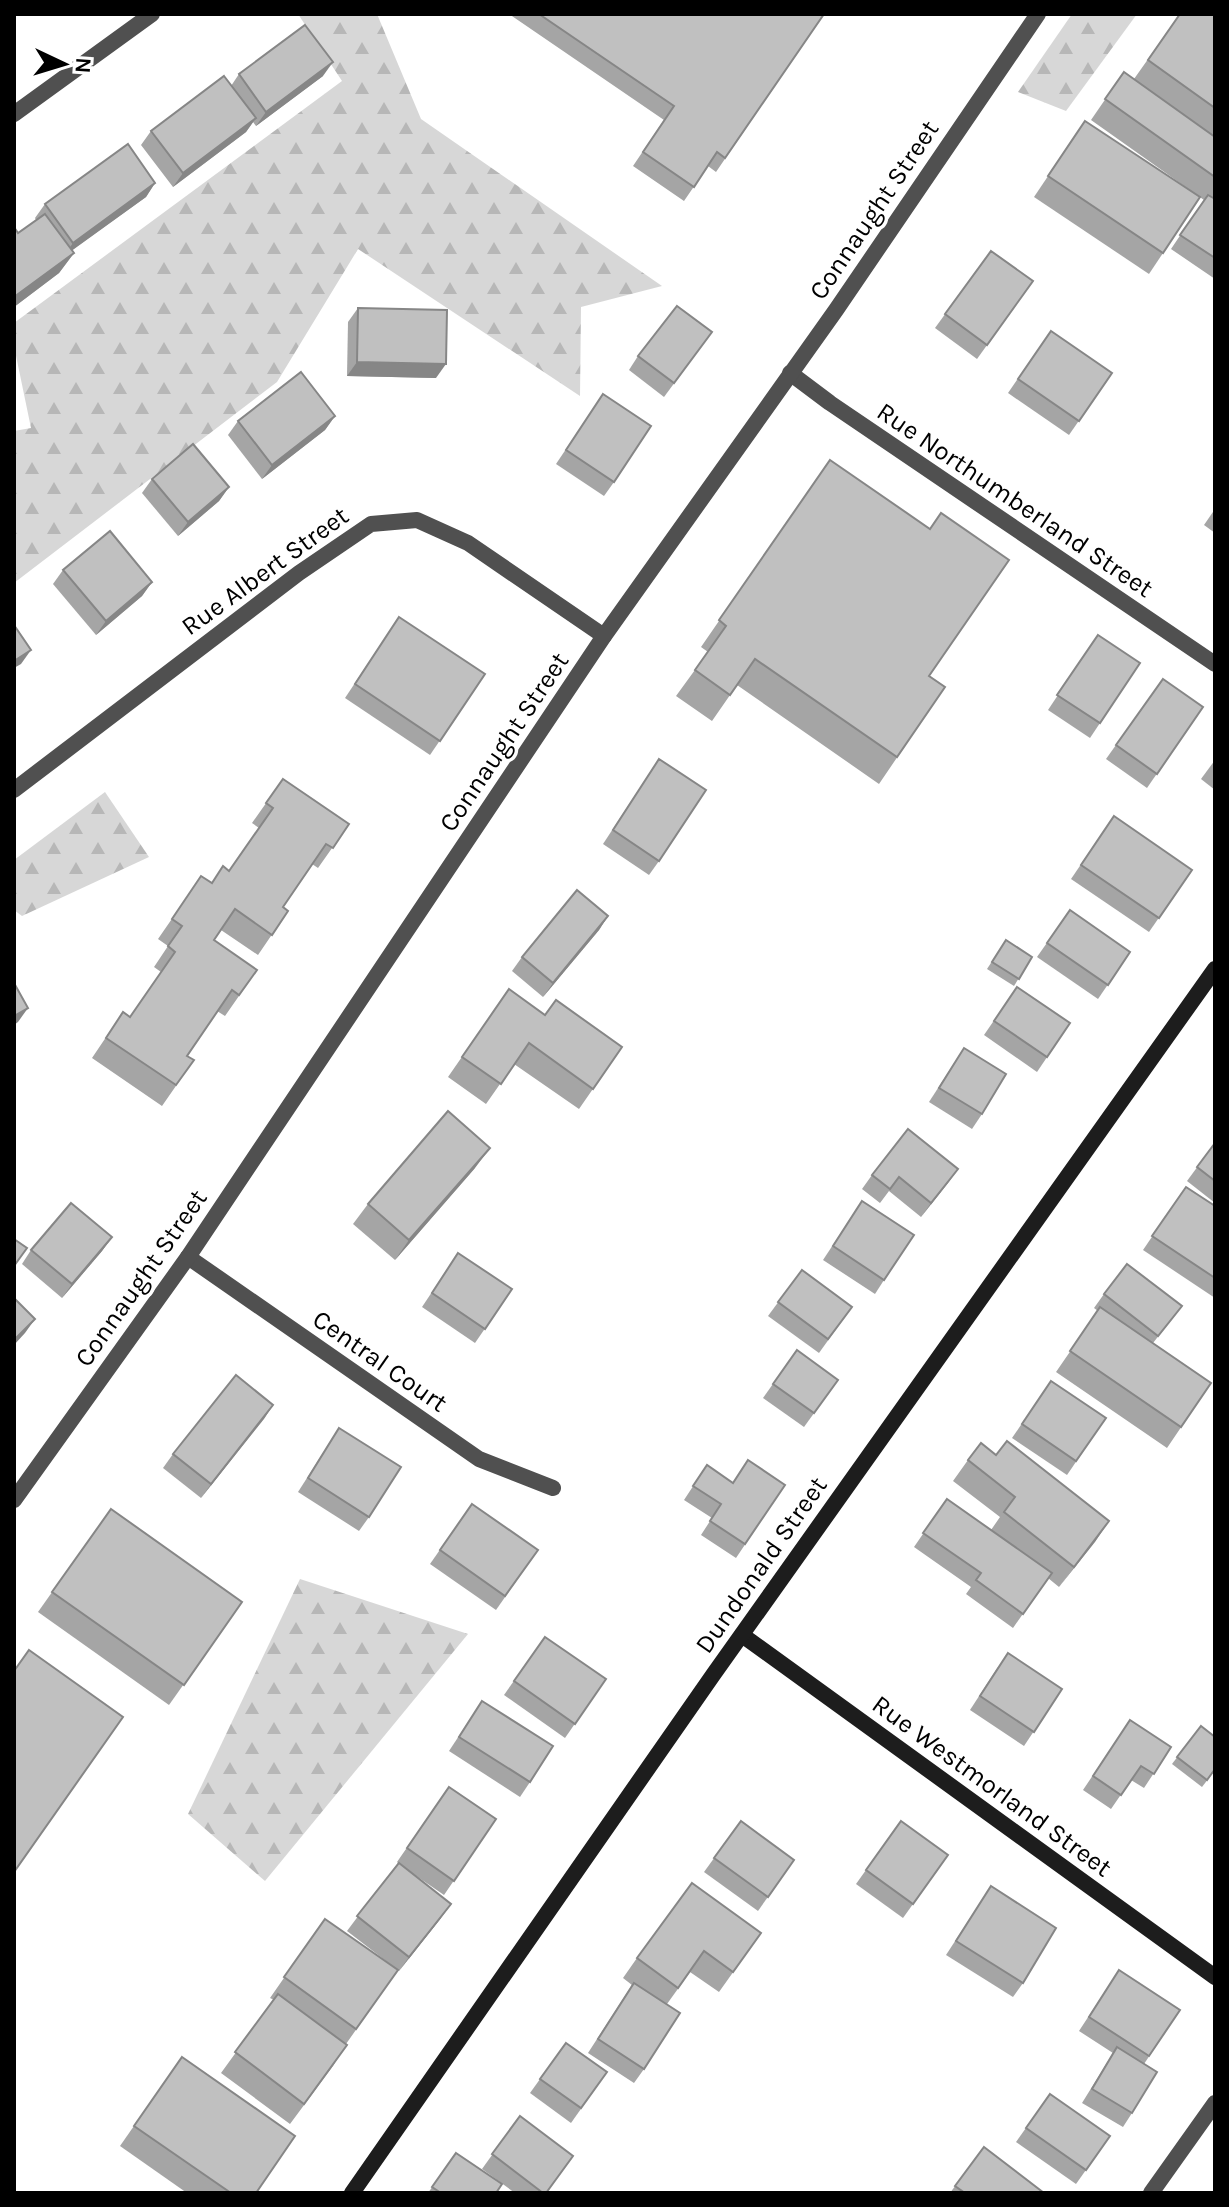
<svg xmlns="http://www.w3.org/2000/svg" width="1229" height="2207" font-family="Karla,sans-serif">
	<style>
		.forest { fill: url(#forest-firs) }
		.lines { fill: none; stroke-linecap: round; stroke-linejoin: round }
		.street { stroke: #505050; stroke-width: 16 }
		.secondary { stroke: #1d1d1d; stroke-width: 16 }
		.wall { fill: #a5a5a5 }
		.shaded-wall { fill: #868686 }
		.building { fill: #c0c0c0; stroke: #868686; stroke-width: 2 }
		.labels { text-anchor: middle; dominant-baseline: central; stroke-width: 7; stroke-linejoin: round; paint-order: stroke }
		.street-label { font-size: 26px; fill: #000; stroke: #fff }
	</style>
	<defs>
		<pattern id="forest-firs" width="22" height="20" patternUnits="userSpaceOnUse" patternTransform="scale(2)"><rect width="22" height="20" fill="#d7d7d7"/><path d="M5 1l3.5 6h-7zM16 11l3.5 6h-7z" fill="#b7b7b7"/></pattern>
	</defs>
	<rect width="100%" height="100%" fill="#fff"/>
	<g class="forest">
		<path d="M298,14h79l44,105 241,167 -81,21 -1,89 -222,-147 -81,133 -263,201v-152l17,-3 -17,-82v-23l328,-242z"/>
		<path d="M1072,14h65l-71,97 -48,-19z"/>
		<path d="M105,792l44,65 -127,59 -8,-6v-50z"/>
		<path d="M300,1579l168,55 -203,247 -77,-67z"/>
	</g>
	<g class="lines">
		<g class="street">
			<path d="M14,114l138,-100"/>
			<path d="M790,373l40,30 385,261"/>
			<path d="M14,790l285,-217 72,-49 46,-4 51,23 136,93"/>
			<path d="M188,1257l291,202 74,29"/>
			<path d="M14,1500l174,-243 416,-621 232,-326 202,-296"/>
			<path d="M1151,2193l64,-90"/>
		</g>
		<g class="secondary">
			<path d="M742,1635l473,342"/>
			<path d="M352,2193l361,-518 502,-706"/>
		</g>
	</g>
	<g class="wall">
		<path d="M509,14h315l-108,158 -8,-6 -24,35 -51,-35 31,-46z"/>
		<path d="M1180,14h35v265l-44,-30 33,-49 -113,-80 33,-48 10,7z"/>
		<path d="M239,74l84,2 -67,50 -3,-4 -7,10 -73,55 -32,-42 10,-14 80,-45z"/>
		<path d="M1085,121l78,132 -14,21 -115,-77z"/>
		<path d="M155,183l-9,14 -74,53 2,3 -15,20 -45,34v-80l4,6 18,-13 -1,-2 10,-14z"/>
		<path d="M991,251l42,30 -56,78 -42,-31z"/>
		<path d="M358,308l78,70 -89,-2 1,-54z"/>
		<path d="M1051,331l61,42 -43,62 -61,-42z"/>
		<path d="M712,332l-48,65 -35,-27 9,-14z"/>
		<path d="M603,394l11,88 -10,14 -48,-32z"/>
		<path d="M335,416l-10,14 -63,49 -34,-44 10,-14z"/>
		<path d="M830,460l99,216 16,11 -66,97 -142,-99 -25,36 -36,-25 32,-44 -7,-5z"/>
		<path d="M152,479l77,8 -10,14 -41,35 -36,-43z"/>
		<path d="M1215,509v24l-11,-8z"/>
		<path d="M63,570l89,12 -10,14 -46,39 -43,-51z"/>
		<path d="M399,617l86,57 -55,81 -85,-57z"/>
		<path d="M1098,635l42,28 -50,75 -42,-28z"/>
		<path d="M1163,679l40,28 -56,81 -41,-29z"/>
		<path d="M659,759v102l-10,14 -46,-31z"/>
		<path d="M1215,760v30l-14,-11z"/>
		<path d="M283,779l66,45 -31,44 -6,-4 -29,43 5,4 -30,44 -37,-25 -7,10 43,30 -32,46 -8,-5 -30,45 7,4 -32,46 -70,-48 31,-46 7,5 31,-45 -7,-5 14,-21 -10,-7 29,-42 24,-14 18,-12 30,-43 -7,-5z"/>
		<path d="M1114,816l78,54 -43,62 -78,-53z"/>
		<path d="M1070,910l60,42 -32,47 -61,-42z"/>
		<path d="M608,916l-9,14 -56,67 -31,-26 10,-14z"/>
		<path d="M1006,940l26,17 -18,29 -27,-17z"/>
		<path d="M1017,987l53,36 -33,49 -53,-37z"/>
		<path d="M509,989l36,26 77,32 -43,62 -65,-45 -28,40 -38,-27z"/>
		<path d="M964,1048l18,66 -10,15 -43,-27z"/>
		<path d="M1215,1143v60l-28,-22z"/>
		<path d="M475,1168l-80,92 -42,-36 15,-20z"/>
		<path d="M958,1169l-37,48 -32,-26 -9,12 -18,-14 10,-14z"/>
		<path d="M1186,1187l29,19v92l-72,-48z"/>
		<path d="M862,1201l22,79 -9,14 -52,-34z"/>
		<path d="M112,1237l-10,14 -40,47 -40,-34 9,-14z"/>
		<path d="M458,1253l54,36 -37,54 -53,-36z"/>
		<path d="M802,1270l50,37 -33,46 -51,-37z"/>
		<path d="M1104,1294l78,12 -29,37 58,40 -44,65 -111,-76 42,-61 -4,-3z"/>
		<path d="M797,1350l41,30 -34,47 -41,-29z"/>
		<path d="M1051,1381l55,37 -39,57 -55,-37z"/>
		<path d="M273,1405l-72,93 -38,-30 10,-14z"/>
		<path d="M339,1428l30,89 -10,14 -61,-39z"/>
		<path d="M996,1455l113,66 -50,66 -11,-9 -35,50 -47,-34 5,-7 -57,-40 33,-48 44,31 9,-13 -47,-36 15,-21z"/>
		<path d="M707,1465l26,18 52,2 -49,73 -35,-23 11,-17 -28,-18z"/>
		<path d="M472,1504l66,46 -42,60 -66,-46z"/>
		<path d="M111,1509l131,93 -73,103 -131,-93z"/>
		<path d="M545,1637l61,42 -41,59 -61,-43z"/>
		<path d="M998,1667l64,22 -38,57 -54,-36z"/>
		<path d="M482,1701l48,81 -10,15 -71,-46z"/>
		<path d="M1130,1720l41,27 -27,41 -13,-8 -20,29 -28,-19z"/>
		<path d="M1201,1726l14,44 -13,17 -30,-23z"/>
		<path d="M449,1787l47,32 -52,76 -32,-22 29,45 -42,53 -52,-40 51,-68 -1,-1z"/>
		<path d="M741,1821l53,39 -36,51 -54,-39z"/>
		<path d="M901,1821l47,34 -45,63 -47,-34z"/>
		<path d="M991,1886l32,97 -10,14 -67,-42z"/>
		<path d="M325,1919l73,51 -52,74 -13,22 -43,58 -69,-51 53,-73 -4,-2z"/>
		<path d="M761,1933l-42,59 -29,-20 -23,32 -23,65 -10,14 -46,-30 44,-68 -9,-7 14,-20z"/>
		<path d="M1119,1970l61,40 -36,54 -12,49 -9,14 -41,-24 31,-50 -34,-22z"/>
		<path d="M566,2043l41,29 -36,51 -41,-30z"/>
		<path d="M182,2057l74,136h-69l-67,-47z"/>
		<path d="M1050,2094l60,42 -34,48 -60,-42z"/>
		<path d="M520,2116l27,77h-32l-33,-24z"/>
		<path d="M984,2147l60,46h-94z"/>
		<path d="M456,2153l40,40h-68z"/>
	</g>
	<g class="shaded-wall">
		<path d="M333,62l-10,14 -67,50 10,-14z"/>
		<path d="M256,118l-10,14 -73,55 10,-14z"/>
		<path d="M155,183l-9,14 -83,60 10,-14z"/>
		<path d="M74,253l-15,20 -45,34v-10z"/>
		<path d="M357,362l89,2 -10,14 -89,-2z"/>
		<path d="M335,416l-10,14 -63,49 10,-14z"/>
		<path d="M229,487l-10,14 -41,35 10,-14z"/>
		<path d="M152,582l-10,14 -46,39 10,-14z"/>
		<path d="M31,650l-10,14 -7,4v-7z"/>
		<path d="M608,916l-9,14 -56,67 10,-14z"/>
		<path d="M28,1008l-10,14 -4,3v-9z"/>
		<path d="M490,1148l-15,20 -80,92 14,-20z"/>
		<path d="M958,1169l-10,14 -27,34 10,-14z"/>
		<path d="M112,1237l-10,14 -40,47 10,-14z"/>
		<path d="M35,1319l-10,14 -11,12v-5z"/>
		<path d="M273,1405l-9,14 -63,79 10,-14z"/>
		<path d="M1109,1521l-14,21 -36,45 15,-20z"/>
		<path d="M451,1904l-10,14 -42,53 10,-14z"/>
	</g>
	<g class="building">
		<path d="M539,14h285l-99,144 -8,-6 -23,35 -51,-35 31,-46z"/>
		<path d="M1180,14h35v94l-67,-48z"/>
		<path d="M305,25l28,37 -67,50 -27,-38z"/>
		<path d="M1124,72l91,65v40l-110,-78z"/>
		<path d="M224,76l32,42 -73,55 -32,-42z"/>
		<path d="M1085,121l115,76 -37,56 -115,-77z"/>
		<path d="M128,144l27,39 -82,60 -28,-39z"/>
		<path d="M1208,195l7,4v59l-35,-23z"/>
		<path d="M45,214l29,39 -60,44v-70l4,6z"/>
		<path d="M991,251l42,30 -46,64 -42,-31z"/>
		<path d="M677,306l35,26 -38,51 -36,-27z"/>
		<path d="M358,308l89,2 -1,54 -89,-2z"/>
		<path d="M1051,331l61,42 -33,48 -61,-42z"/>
		<path d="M301,372l34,44 -63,49 -34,-44z"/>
		<path d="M603,394l48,32 -37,56 -48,-32z"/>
		<path d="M193,444l36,43 -41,35 -36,-43z"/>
		<path d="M830,460l100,69 11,-16 68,47 -80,116 16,11 -48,70 -142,-98 -25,36 -35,-25 31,-44 -7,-6z"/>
		<path d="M110,531l42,51 -46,39 -43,-51z"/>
		<path d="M399,617l86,57 -45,67 -85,-57z"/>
		<path d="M14,625l17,25 -17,11z"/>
		<path d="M1098,635l42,28 -40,60 -43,-28z"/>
		<path d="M1163,679l40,28 -46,67 -41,-29z"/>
		<path d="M659,759l47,31 -47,71 -46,-31z"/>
		<path d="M283,779l66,45 -16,24 -7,-4 -43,63 5,4 -16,24 -37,-26 -21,31 43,30 -18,25 -7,-5 -45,66 7,4 -18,25 -70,-47 17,-26 7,5 45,-65 -7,-6 14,-20 -10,-7 29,-43 11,7 11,-17 6,5 44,-63 -7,-5z"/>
		<path d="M1114,816l78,54 -33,48 -78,-53z"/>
		<path d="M577,890l31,26 -55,67 -31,-26z"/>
		<path d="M1070,910l60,42 -22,33 -61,-42z"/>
		<path d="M1006,940l26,17 -13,22 -27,-17z"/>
		<path d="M14,983l14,25 -14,8z"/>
		<path d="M1017,987l53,36 -23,34 -53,-36z"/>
		<path d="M509,989l36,26 11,-15 66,47 -29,42 -64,-46 -28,41 -39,-27z"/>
		<path d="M964,1048l42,26 -24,40 -43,-26z"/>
		<path d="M448,1111l42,37 -81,92 -41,-36z"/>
		<path d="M908,1129l50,40 -27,34 -32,-26 -9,12 -18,-14z"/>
		<path d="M1215,1143v38l-18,-14z"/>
		<path d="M1186,1187l29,19v72l-63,-42z"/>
		<path d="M862,1201l52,34 -30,45 -51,-34z"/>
		<path d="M71,1203l41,34 -40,47 -41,-34z"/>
		<path d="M14,1239l13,9 -13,18z"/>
		<path d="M458,1253l54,36 -27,40 -53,-36z"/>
		<path d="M1127,1264l55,42 -24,30 -54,-42z"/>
		<path d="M802,1270l50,37 -24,32 -50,-37z"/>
		<path d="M14,1298l21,21 -21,21z"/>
		<path d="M1100,1307l111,76 -30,44 -111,-76z"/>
		<path d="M797,1350l41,30 -24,33 -41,-29z"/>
		<path d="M236,1375l37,30 -62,79 -38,-30z"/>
		<path d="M1051,1381l55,37 -30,43 -54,-37z"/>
		<path d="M339,1428l62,39 -32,50 -61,-39z"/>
		<path d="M1007,1441l102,80 -35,46 -70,-55 11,-15 -47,-37 13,-17 15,12z"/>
		<path d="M748,1460l37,25 -40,59 -35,-23 11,-17 -28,-18 14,-21 26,18z"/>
		<path d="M947,1499l105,74 -29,41 -47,-34 5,-7 -58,-40z"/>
		<path d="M472,1504l66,46 -33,46 -65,-46z"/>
		<path d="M111,1509l131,93 -58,83 -132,-93z"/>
		<path d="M545,1637l61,42 -31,45 -61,-43z"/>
		<path d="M29,1650l94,67 -109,155v-201z"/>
		<path d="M1008,1653l54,36 -28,43 -54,-36z"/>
		<path d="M482,1701l71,45 -23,36 -71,-45z"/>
		<path d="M1130,1720l41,27 -17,27 -13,-8 -20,29 -28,-19z"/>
		<path d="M1201,1726l14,11v32l-8,11 -30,-23z"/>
		<path d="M449,1787l47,32 -42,62 -47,-33z"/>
		<path d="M741,1821l53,39 -26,37 -54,-39z"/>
		<path d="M901,1821l47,34 -35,49 -47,-34z"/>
		<path d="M399,1863l52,41 -42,53 -52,-41z"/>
		<path d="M692,1883l69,50 -28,39 -29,-21 -26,37 -41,-30z"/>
		<path d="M991,1886l65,42 -33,55 -67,-42z"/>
		<path d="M325,1919l73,51 -42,59 -72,-52z"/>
		<path d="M1119,1970l61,40 -31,46 -60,-39z"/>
		<path d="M634,1983l46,30 -36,56 -46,-30z"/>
		<path d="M278,1994l69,51 -43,59 -69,-52z"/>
		<path d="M566,2043l41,29 -26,36 -41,-29z"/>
		<path d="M1117,2047l40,25 -25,41 -40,-24z"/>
		<path d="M182,2057l113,79 -39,57h-25l-97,-67z"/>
		<path d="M1050,2094l60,42 -24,34 -60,-42z"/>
		<path d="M520,2116l53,40 -27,37h-3l-51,-39z"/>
		<path d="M984,2147l60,46h-79l-10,-7z"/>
		<path d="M456,2153l46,31 -6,9h-55l-9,-6z"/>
	</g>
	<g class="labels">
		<g class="street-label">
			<text transform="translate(874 210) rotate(-56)">Connaught Street</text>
			<text transform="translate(1015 500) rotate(34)">Rue Northumberland Street</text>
			<text transform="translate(265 571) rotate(-36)">Rue Albert Street</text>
			<text transform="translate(504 742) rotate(-56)">Connaught Street</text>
			<text transform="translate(141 1278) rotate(-55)">Connaught Street</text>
			<text transform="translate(380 1361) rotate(35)">Central Court</text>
			<text transform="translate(761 1565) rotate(-55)">Dundonald Street</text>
			<text transform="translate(992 1786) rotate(36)">Rue Westmorland Street</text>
		</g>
	</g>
	<rect width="1229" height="2207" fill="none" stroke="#000000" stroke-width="32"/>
	<g transform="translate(64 64) rotate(94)" stroke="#ffffff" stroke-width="6" paint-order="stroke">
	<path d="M0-6L14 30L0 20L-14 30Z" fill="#000000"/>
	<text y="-12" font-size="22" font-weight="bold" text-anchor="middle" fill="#000000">N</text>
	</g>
</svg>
